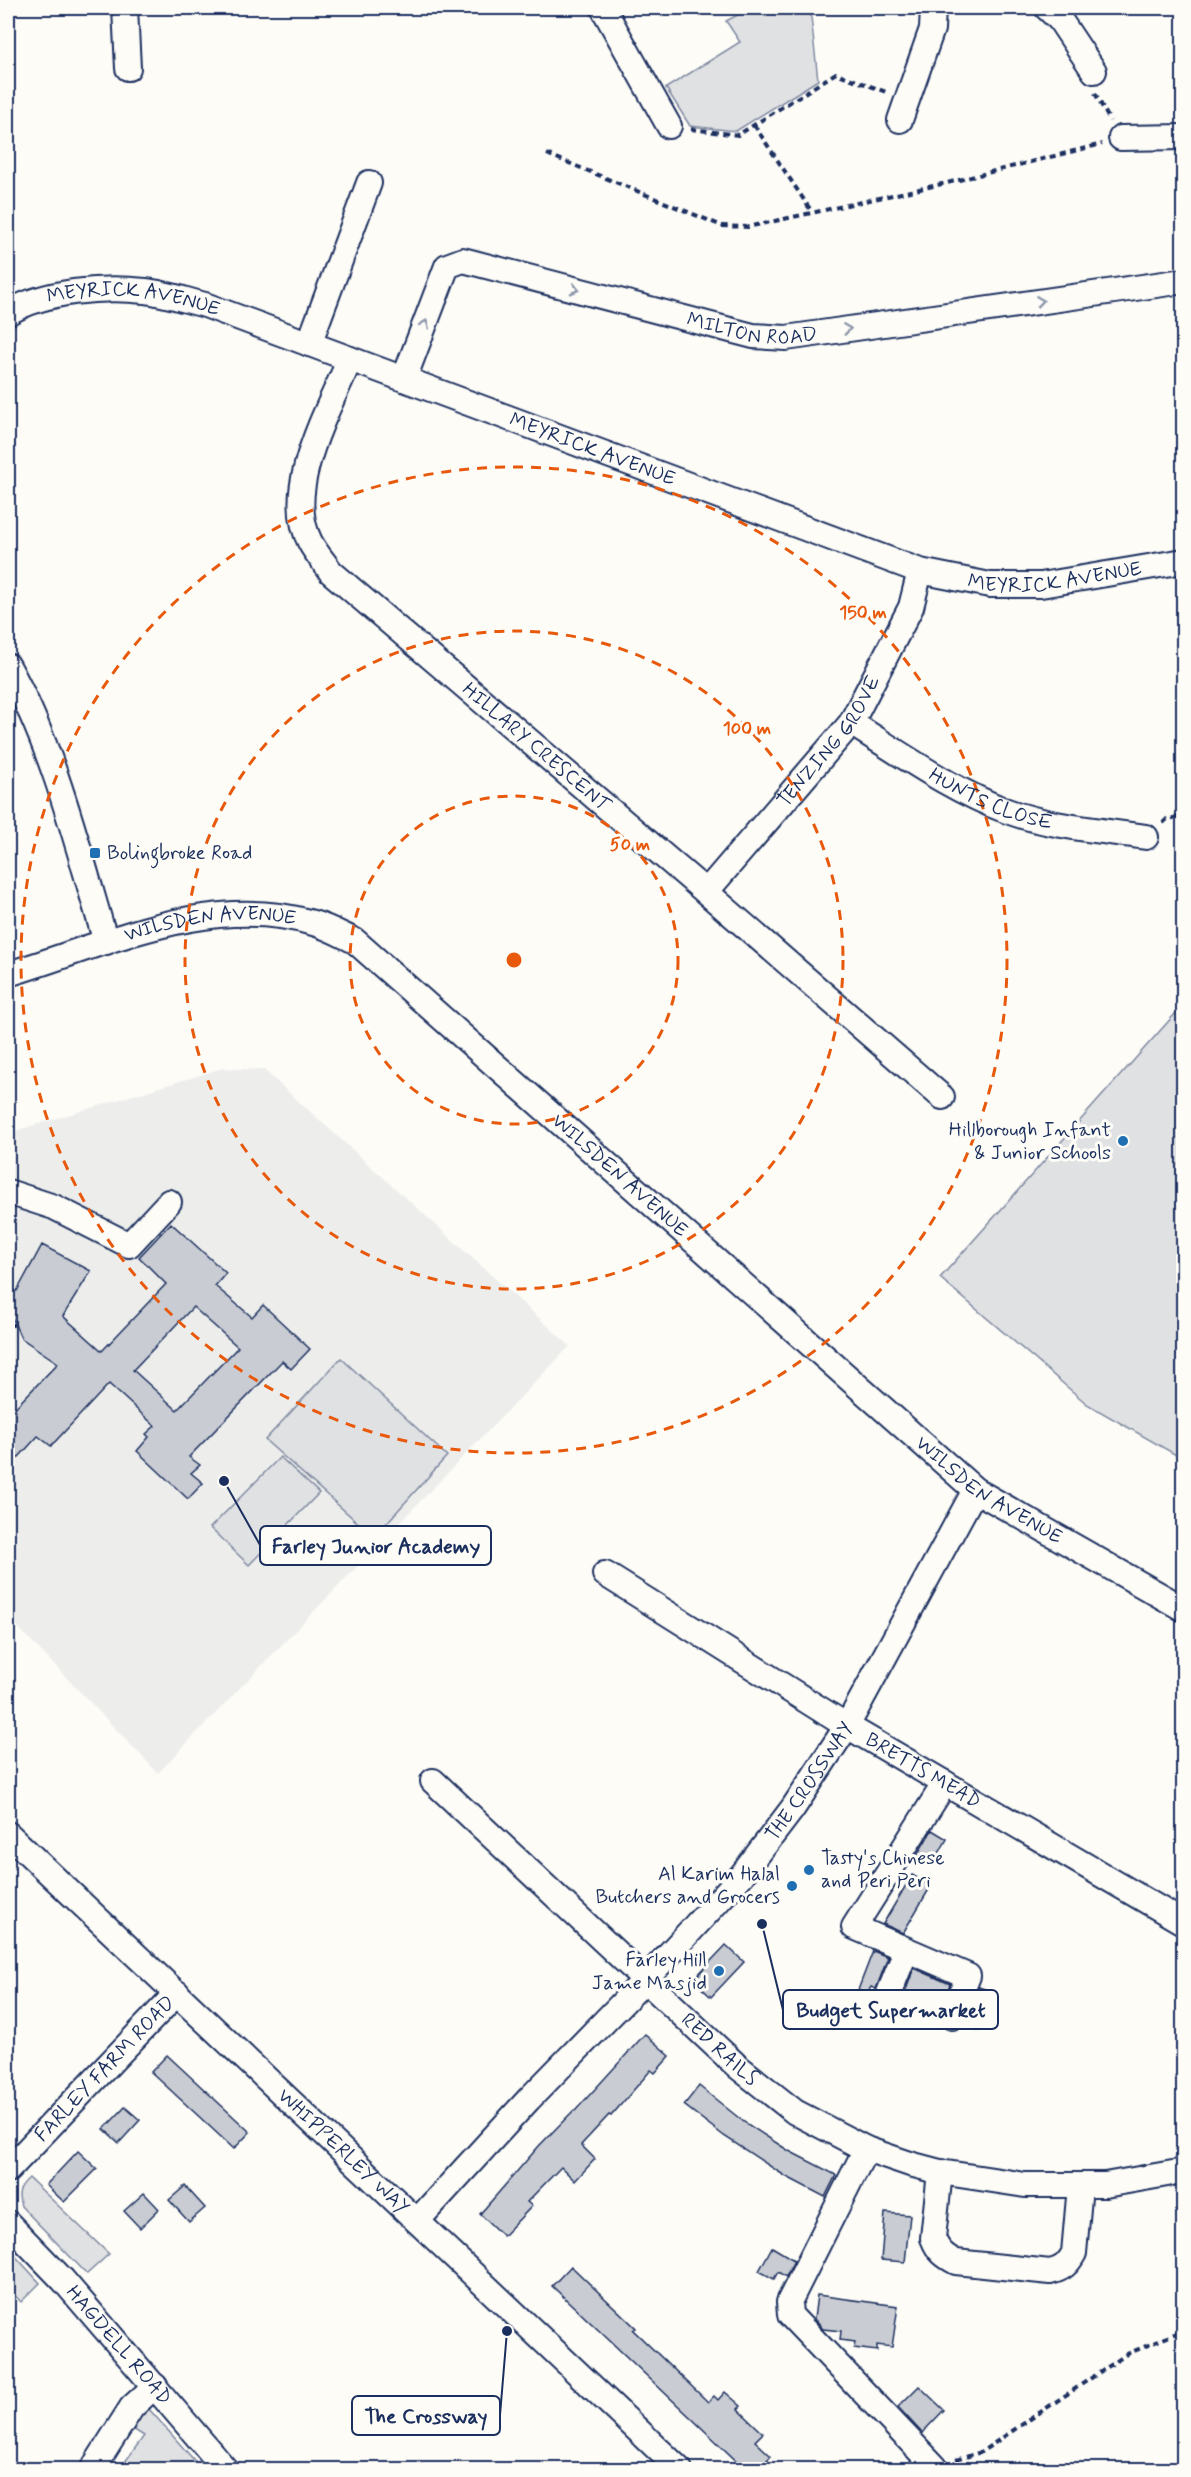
<svg xmlns="http://www.w3.org/2000/svg" width="1191" height="2477" font-family="Mynerve,sans-serif">
	<style>
		.built { fill: #edeeec }
		.green { fill: #e0e1e3; stroke: #7e88a0; stroke-width: 1.5 }
		.building { fill: #c9ccd3; stroke: #1b2f5e; stroke-width: 1.5; fill-rule: evenodd }
		.lines { fill: none; stroke-linecap: round; stroke-linejoin: round }
		.minor-casing { stroke: #1b2f5e; stroke-width: 28 }
		.path { stroke: #1b2f5e; stroke-width: 4; stroke-dasharray: 6 4.5; stroke-linecap: butt }
		.minor { stroke: #fdfcf7; stroke-width: 24 }
		.oneway { stroke: #8c96aa }
		.ring { fill: none; stroke: #e8590c; stroke-width: 3; stroke-dasharray: 10 8 }
		.poi-dot { fill: #1f6fb2; stroke: #fdfcf7; stroke-width: 2 }
		.labels { text-anchor: middle; dominant-baseline: central; stroke-width: 6; stroke-linejoin: round; paint-order: stroke }
		.street-label { font-size: 20px; fill: #1b2f5e; stroke: #fdfcf7 }
		.poi-label { font-size: 20px; fill: #1b2f5e; stroke: #fdfcf7; text-anchor: end }
		.centre { fill: #e8590c; stroke: #fdfcf7; stroke-width: 3 }
		.ring-label { font-size: 18px; text-anchor: middle; font-weight: bold; fill: #e8590c; stroke: #fdfcf7; stroke-width: 6; stroke-linejoin: round; paint-order: stroke }
		.leader { fill: none; stroke: #1b2f5e; stroke-width: 2 }
		.callout-dot { fill: #1b2f5e; stroke: #fdfcf7; stroke-width: 2 }
		.callout { fill: #fdfcf7; stroke: #1b2f5e; stroke-width: 2 }
		.callout-label { font-size: 21px; text-anchor: middle; font-weight: bold; fill: #1b2f5e }
	</style>
	<rect width="100%" height="100%" fill="#fdfcf7"/>
	<filter id="ink" filterUnits="userSpaceOnUse"><feTurbulence type="fractalNoise" baseFrequency=".0167" numOctaves="2"/><feDisplacementMap in="SourceGraphic" scale="12" xChannelSelector="R" yChannelSelector="G"/><feConvolveMatrix kernelMatrix="1 2 1 2 8 2 1 2 1" color-interpolation-filters="sRGB"/></filter>
	<g filter="url(#ink)">
		<path class="built" d="M223,1068l41,2 306,276 -412,427 -150,-156v-484z"/>
		<g class="green">
			<path d="M751,8h59l8,72 -82,51 -46,-5 -24,-38 74,-46 -14,-21z"/>
			<path d="M1183,1005v454l-96,-55 -147,-126z"/>
			<path d="M341,1358l106,98 -73,81 -109,-97z"/>
			<path d="M280,1457l39,36 -70,72 -39,-37z"/>
			<path d="M29,2178l80,76 -22,20 -66,-68c-4,-13 -2,-19 8,-28z"/>
			<path d="M8,2248l32,35 -19,19 -13,-14z"/>
			<path d="M149,2409l53,60 -83,1 25,-34 -16,-10 12,-14z"/>
		</g>
		<g class="building">
			<path d="M171,1223l55,50 -11,13 37,31 11,-12 47,44 -19,20 -9,-8 -93,96 11,8 -9,8 12,10 -15,16 -51,-48 12,-14 -3,-3 9,-8 -46,-42 -58,62 -13,-10 -30,33v-54l50,-52 -37,-25 -9,-20 -4,-2v-27l9,2 25,-46 49,26 -28,45 39,35 64,-67 -27,-27zM193,1307l45,40 -61,63 -44,-40z"/>
			<path d="M932,1830l15,9 -14,25 -16,-9z"/>
			<path d="M912,1875l19,11 -28,47 -20,-9z"/>
			<path d="M726,1945l18,17 -33,35 -18,-17z"/>
			<path d="M873,1951l15,6 -12,32 -5,-2 -4,7 -9,-4z"/>
			<path d="M914,1968l36,16 -12,31 -36,-14z"/>
			<path d="M979,1987l14,5 -14,38 -16,-5z"/>
			<path d="M645,2034l25,22 -15,17 -4,-3 -40,46 -2,-1 -28,30 14,14 -20,22 -14,-14 -34,35 5,4 -29,30 -23,-22 59,-68 35,-36 1,1z"/>
			<path d="M167,2055l83,77 -16,17 -83,-77z"/>
			<path d="M699,2086l45,36 45,29 47,24 -11,22 -40,-21 -61,-40 -40,-31z"/>
			<path d="M125,2107l15,13 -21,23 -15,-14z"/>
			<path d="M78,2151l19,18 -33,33 -18,-17z"/>
			<path d="M185,2186l20,22 -16,14 -20,-22z"/>
			<path d="M144,2193l15,16 -19,19 -16,-17z"/>
			<path d="M885,2213l25,2 -5,47 -24,-2z"/>
			<path d="M772,2247l22,13 -8,17 -8,-5 -4,7 -15,-8z"/>
			<path d="M571,2266l65,62 -3,2 75,72 6,-6 4,4 7,-8 16,14 -3,3 25,24 -8,8 16,15 -4,4 10,9h-32l-193,-183z"/>
			<path d="M817,2295l81,11 -6,41 -15,-2v6l-23,-3 1,-6 -15,-2 1,-9 -18,-2 -9,-10z"/>
			<path d="M919,2386l25,24 -22,23 -24,-26z"/>
		</g>
		<g class="lines">
			<defs>
				<g id="minor">
					<path d="M125,8l3,60"/>
					<path d="M603,8l66,118"/>
					<path d="M1047,8l13,12 34,51"/>
					<path d="M900,120l32,-91 1,-21"/>
					<path d="M1121,138l63,-1"/>
					<path id="s1" d="M8,313c35,-22 96,-27 137,-22 20,2 40,9 60,14l715,266 70,14h51l143,-24"/>
					<path d="M309,344l60,-161"/>
					<path id="s2" d="M350,359c-21,50 -68,130 -40,183 5,10 14,20 21,30l375,320 236,205"/>
					<path id="s3" d="M404,379l43,-113 16,-6 290,76 33,2 398,-57"/>
					<path d="M8,666c47,85 70,183 98,276"/>
					<path id="s4" d="M851,723c50,31 100,67 156,88 44,16 93,19 139,26"/>
					<path id="s5" d="M706,892l145,-169 60,-116 9,-36"/>
					<path id="s6" d="M8,974c97,-29 202,-82 305,-51 15,4 29,12 42,18l620,549 209,119"/>
					<path d="M8,1192l46,15 75,38 40,-43"/>
					<path id="s7" d="M605,1574l242,152 337,197"/>
					<path id="s8" d="M433,1781l304,285 58,46 71,37 44,15 30,8 85,13h80l79,-14"/>
					<path d="M945,1783l-91,144 114,49 -16,41"/>
					<path id="s9" d="M8,1834l672,636"/>
					<path d="M889,1993l17,-42"/>
					<path d="M866,2149l-77,153 1,13 145,152"/>
					<path id="s10" d="M8,2170l169,-177"/>
					<path d="M940,2172l-7,66c5,13 11,18 23,24l94,10c13,-3 18,-8 24,-19l6,-67"/>
					<path id="s11" d="M417,2221l112,-122 116,-119 97,-105 51,-67 54,-82 128,-236"/>
					<path id="s12" d="M8,2223l55,57 163,190"/>
					<path d="M92,2470l40,-63 23,-21"/>
				</g>
			</defs>
			<use href="#minor" class="minor-casing"/>
			<g class="path">
				<path d="M1095,93l15,28"/>
				<path d="M754,125l58,87"/>
				<path d="M691,129l47,6 98,-62 50,19"/>
				<path d="M547,154l175,72 26,1 203,-45 151,-38"/>
				<path d="M1163,823l4,-4 17,-3"/>
				<path d="M8,1325h7"/>
				<path d="M956,2460l25,-8 146,-98 57,-24"/>
			</g>
			<use href="#minor" class="minor"/>
		</g>
		<defs><path id="oneway-chevron" d="M-2-3.5L2.5 0L-2 3.5" fill="none" stroke-width="1.6" stroke-linecap="round" stroke-linejoin="round" transform="scale(1.5)"/></defs>
		<g class="oneway">
			<use href="#oneway-chevron" transform="translate(575 289) rotate(14)"/>
			<use href="#oneway-chevron" transform="translate(1040 301) rotate(-8)"/>
			<use href="#oneway-chevron" transform="translate(425 324) rotate(-69)"/>
			<use href="#oneway-chevron" transform="translate(847 329) rotate(-8)"/>
		</g>
	</g>
	<g class="ring">
		<circle cx="514" cy="960" r="164"/>
		<circle cx="514" cy="960" r="329"/>
		<circle cx="514" cy="960" r="493"/>
	</g>
	<g class="poi-dot">
		<rect x="89" y="847" width="12" height="12" rx="3"/>
		<circle cx="1123" cy="1141" r="6"/>
		<circle cx="809" cy="1870" r="6"/>
		<circle cx="792" cy="1886" r="6"/>
		<circle cx="719" cy="1971" r="6"/>
	</g>
	<g class="labels">
		<g class="street-label">
			<text stroke="none"><textPath href="#s1" startOffset="130">MEYRICK AVENUE</textPath></text>
			<text stroke="none"><textPath href="#s3" startOffset="436">MILTON ROAD</textPath></text>
			<text stroke="none"><textPath href="#s1" startOffset="616">MEYRICK AVENUE</textPath></text>
			<text stroke="none"><textPath href="#s1" startOffset="1102">MEYRICK AVENUE</textPath></text>
			<text stroke="none"><textPath href="#s5" startOffset="195">TENZING GROVE</textPath></text>
			<text stroke="none"><textPath href="#s2" startOffset="500">HILLARY CRESCENT</textPath></text>
			<text stroke="none"><textPath href="#s4" startOffset="160">HUNTS CLOSE</textPath></text>
			<text stroke="none"><textPath href="#s6" startOffset="210">WILSDEN AVENUE</textPath></text>
			<text stroke="none"><textPath href="#s6" startOffset="714">WILSDEN AVENUE</textPath></text>
			<text stroke="none"><textPath href="#s6" startOffset="1200">WILSDEN AVENUE</textPath></text>
			<text stroke="none"><textPath href="#s7" startOffset="374">BRETTS MEAD</textPath></text>
			<text stroke="none"><textPath href="#s11" startOffset="590">THE CROSSWAY</textPath></text>
			<text stroke="none"><textPath href="#s8" startOffset="393">RED RAILS</textPath></text>
			<text stroke="none"><textPath href="#s10" startOffset="140">FARLEY FARM ROAD</textPath></text>
			<text stroke="none"><textPath href="#s9" startOffset="462">WHIPPERLEY WAY</textPath></text>
			<text stroke="none"><textPath href="#s12" startOffset="165">HAGDELL ROAD</textPath></text>
		</g>
		<g class="poi-label">
			<text x="107" y="853" text-anchor="start">Bolingbroke Road</text>
			<text x="1111" y="1130">Hillborough Infant<tspan x="1111" dy="23">&amp; Junior Schools</tspan></text>
			<text x="821" y="1858" text-anchor="start">Tasty's Chinese<tspan x="821" dy="23">and Peri Peri</tspan></text>
			<text x="780" y="1874">Al Karim Halal<tspan x="780" dy="23">Butchers and Grocers</tspan></text>
			<text x="707" y="1960">Farley Hill<tspan x="707" dy="23">Jame Masjid</tspan></text>
		</g>
	</g>
	<circle cx="514" cy="960" r="9" class="centre"/>
	<g class="ring-label">
		<text x="863" y="618">150 m</text>
		<text x="747" y="734">100 m</text>
		<text x="630" y="850">50 m</text>
	</g>
	<path class="leader" d="M224 1481L260 1545M762 1924L783 2010M507 2331L500 2415"/>
	<g class="callout-dot">
		<circle cx="224" cy="1481" r="6"/>
		<circle cx="762" cy="1924" r="6"/>
		<circle cx="507" cy="2331" r="6"/>
	</g>
	<g class="callout">
		<rect x="260" y="1526" width="231" height="39" rx="6"/>
		<rect x="783" y="1990" width="215" height="39" rx="6"/>
		<rect x="352" y="2396" width="148" height="39" rx="6"/>
	</g>
	<g class="callout-label">
		<text x="376" y="1553">Farley Junior Academy</text>
		<text x="891" y="2017">Budget Supermarket</text>
		<text x="426" y="2423">The Crossway</text>
	</g>
	<rect width="1191" height="2477" fill="none" stroke="#fdfcf7" stroke-width="30"/>
	<rect x="15" y="15" width="1161" height="2447" fill="none" stroke="#1b2f5e" stroke-width="2" filter="url(#ink)"/>
</svg>
